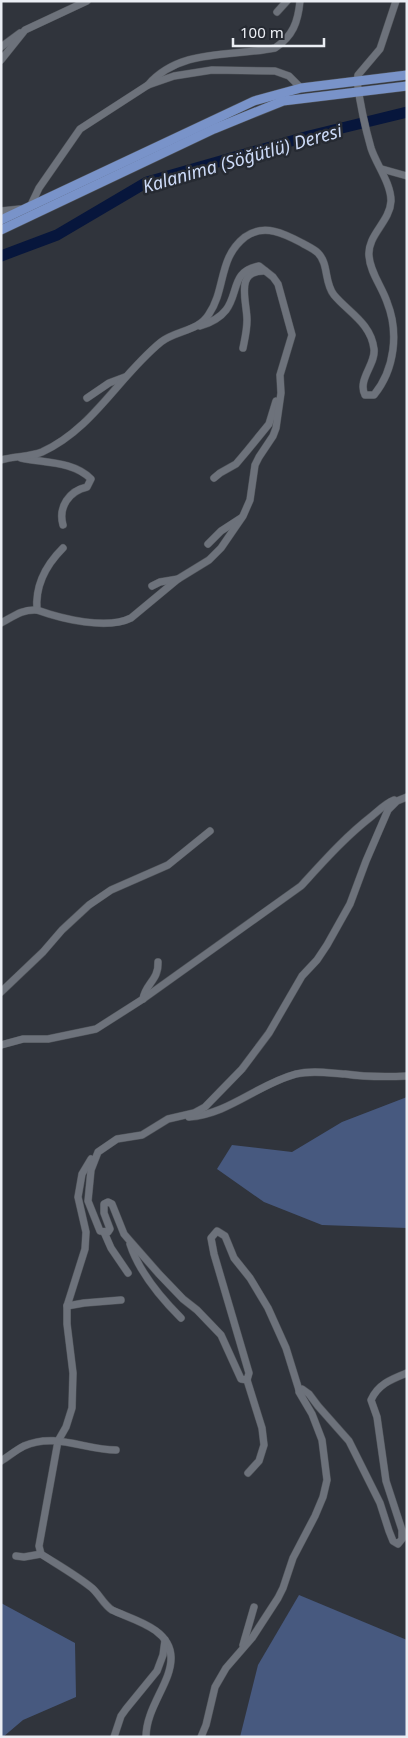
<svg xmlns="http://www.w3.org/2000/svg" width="408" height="1738" font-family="'Noto Sans',sans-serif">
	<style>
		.green { fill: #47597f }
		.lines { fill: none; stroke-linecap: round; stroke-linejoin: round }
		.river { stroke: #07163c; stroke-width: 11 }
		.minor-casing { stroke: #4f5359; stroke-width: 8 }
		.major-casing { stroke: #4f5359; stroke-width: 10 }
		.minor { stroke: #6d727b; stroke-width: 7 }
		.major { stroke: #7993c9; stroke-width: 9 }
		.labels { text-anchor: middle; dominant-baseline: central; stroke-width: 5; stroke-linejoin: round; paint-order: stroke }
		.water-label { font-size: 18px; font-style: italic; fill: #ccdaf7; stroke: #262a32 }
	</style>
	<rect width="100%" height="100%" fill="#30343c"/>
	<g class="green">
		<path d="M407,1097v131l-85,-3 -58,-23 -47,-33 15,-24 60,7 50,-30z"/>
		<path d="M299,1595l108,45v97h-167l18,-72z"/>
		<path d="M1,1603l74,40 1,54 -53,23 -20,17h-2z"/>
	</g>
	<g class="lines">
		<path class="river" d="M1,256l56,-21 90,-53 162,-46 98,-24"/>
		<defs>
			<g id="minor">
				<path d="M277,12l10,-11"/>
				<path d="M1,47l19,-14"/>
				<path d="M1,60l24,-30 62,-29"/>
				<path d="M148,85c32,-37 83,-28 127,-37 18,-12 23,-26 25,-47"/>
				<path d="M382,169l25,7"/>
				<path d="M30,207l9,-19 41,-59 68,-44 26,-9 38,-6 63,1 14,5 12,12"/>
				<path d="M1,211l19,-2"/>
				<path d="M243,348c2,-10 4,-18 4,-28 0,-19 -13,-50 18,-49"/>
				<path d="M87,398l22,-15 16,-6"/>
				<path d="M21,458c23,5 52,3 70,21l-4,8c-18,4 -29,20 -24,38"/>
				<path d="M1,460c13,-4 29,-3 41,-8 51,-23 77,-76 119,-110 15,-12 37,-10 48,-28 17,-25 9,-56 36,-77 19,-14 40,-3 57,6 5,3 12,6 16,10 11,11 6,30 16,42 14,17 37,28 40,54 2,15 -17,31 -9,46h9c21,-26 25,-63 13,-93 -5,-15 -17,-30 -18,-46 -2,-21 21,-34 22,-55 0,-18 -15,-37 -20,-53 -6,-21 -11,-45 -14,-67l1,-6 22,-26 16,-48"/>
				<path d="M214,478l6,-5 16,-9 11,-13 22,-27 7,-23"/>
				<path d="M208,544l13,-13 20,-13"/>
				<path d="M152,586l8,-4 18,-3"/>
				<path d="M37,610c-2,-24 9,-45 26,-62"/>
				<path d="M1,623c13,-7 21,-14 36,-13 25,9 70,20 94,8l47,-39 31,-19 12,-12 22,-32 7,-16 5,-35 4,-8 14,-21 3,-8 5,-35 -1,-18 12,-40 -14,-51 -5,-7 -14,-11c-28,5 -20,27 -33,44 -7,9 -16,13 -26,16"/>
				<path d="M1,992l42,-40 19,-22 27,-25 22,-15 57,-25 42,-34"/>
				<path d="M143,999c2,-15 16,-19 15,-37"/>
				<path d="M1,1045l22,-6h25l48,-10 47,-30 158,-113c23,-25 44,-49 71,-70 7,-6 14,-13 22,-16"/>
				<path d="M189,1117c40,-3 69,-33 107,-43 16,-4 33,-1 49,0 21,3 41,3 62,2"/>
				<path d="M91,1159l-9,15 -4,23 8,35 -1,17 -18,57v18l6,49 -1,35 -6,19 -8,14 -19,105 2,8c17,11 35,21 51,34 7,6 12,17 20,22 21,10 58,18 59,47 1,25 -25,50 -25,80"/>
				<path d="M104,1232l7,16 17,25"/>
				<path d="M130,1244c9,28 30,53 51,74"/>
				<path d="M67,1306l17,-3 37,-3"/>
				<path d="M247,1380l15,48 2,17 -5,16 -11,12"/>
				<path d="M299,1390l3,-1 7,5 9,12 31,35 31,62 9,28 4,10 5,3 4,-5v-9l-16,-49 -9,-64 -6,-17c7,-16 21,-21 36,-27"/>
				<path d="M1,1461c8,-5 15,-11 23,-15 31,-14 61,4 92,4"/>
				<path d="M16,1556l8,1 17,-3"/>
				<path d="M243,1645l11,-38"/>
				<path d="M114,1737l7,-21 5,-7 31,-38 6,-16 2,-15"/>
				<path d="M201,1737l5,-12 9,-38 11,-19 26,-30 26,-40 5,-10 10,-30 22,-42 8,-19 4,-17 -5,-40 -10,-26 -13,-22v-2l-13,-42 -18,-40 -18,-30 -16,-20 -9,-22 -8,-5 -6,7 3,16 35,119 -2,7 -6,-1 -20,-44 -24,-25 -14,-11 -24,-25 -29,-33 -6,-7 -12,-30 -4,-2 -4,2v9l6,16 -2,3 -8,-1 -12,-30 3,-31 7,-18 19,-13 25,-4 26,-16 26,-6 11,-6 37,-38 27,-36 33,-57 15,-16 10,-15 23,-41 16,-43 22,-51 9,-9 10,-4"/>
			</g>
			<g id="major">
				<path d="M1,220l253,-119 47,-13 106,-13"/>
				<path d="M1,230l213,-101 69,-28 124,-15"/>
			</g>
		</defs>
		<use href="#minor" class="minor-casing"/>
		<use href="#major" class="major-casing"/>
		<use href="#minor" class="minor"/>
		<use href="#major" class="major"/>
	</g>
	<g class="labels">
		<g class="water-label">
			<text transform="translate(242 158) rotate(-16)">Kalanima (Söğütlü) Deresi</text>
		</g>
	</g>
	<rect width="408" height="1738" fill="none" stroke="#ebeef4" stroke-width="5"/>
	<path d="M233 38v8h91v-8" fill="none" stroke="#ebeef4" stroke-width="2.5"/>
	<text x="240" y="38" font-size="15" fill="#ebeef4" stroke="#262a32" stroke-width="4" paint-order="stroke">100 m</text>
</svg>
